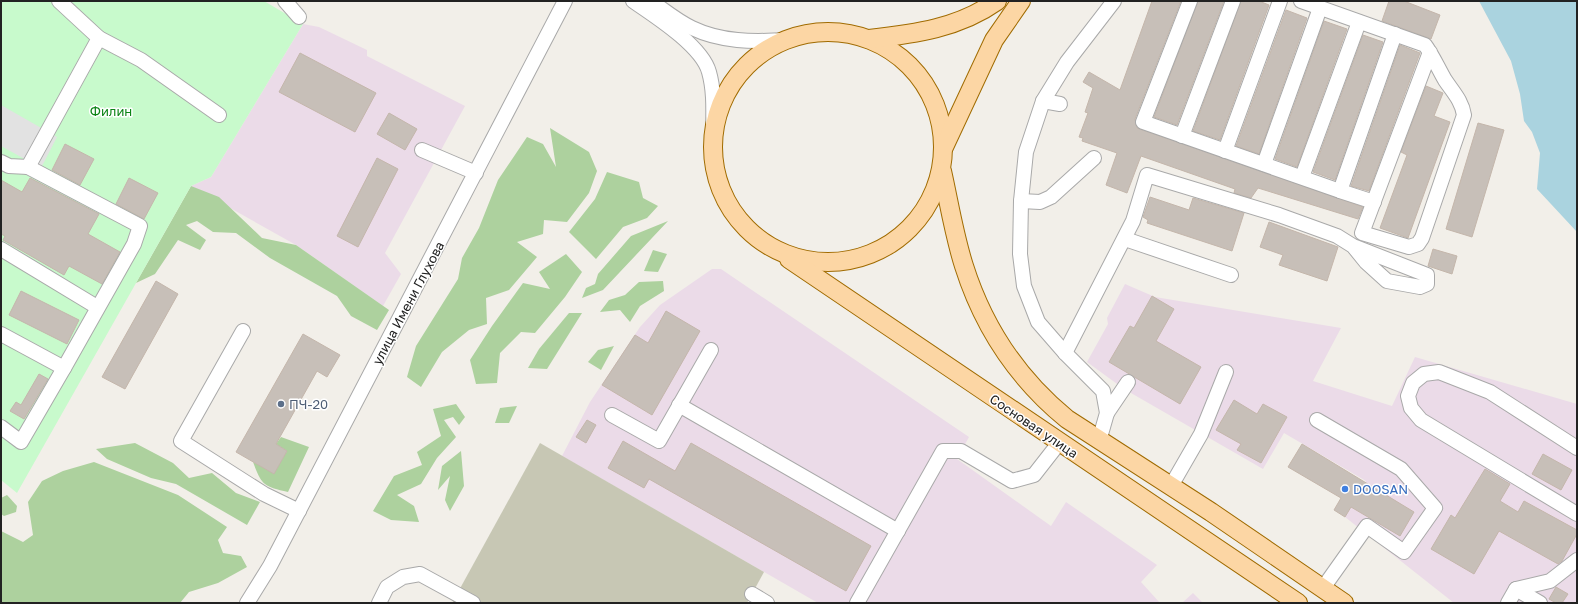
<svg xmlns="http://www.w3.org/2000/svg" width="1578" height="604" font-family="'Golos Text',sans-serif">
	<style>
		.industrial { fill: #ebdbe8 }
		.construction { fill: #c7c7b4 }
		.forest { fill: #add19e }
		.park { fill: #c8facc }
		.parking { fill: #e2e2e2 }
		.water { fill: #aad3df }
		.building { fill: #c7bfb8; stroke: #c4b6ab }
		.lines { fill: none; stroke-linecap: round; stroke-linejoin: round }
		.minor-casing { stroke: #a9a9a9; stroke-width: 16 }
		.major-casing { stroke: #a06b00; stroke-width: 20 }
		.minor { stroke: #fff; stroke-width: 14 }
		.major { stroke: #fcd6a4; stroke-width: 18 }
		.service-dot { fill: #5c6f8a; stroke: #fff; stroke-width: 1.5 }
		.shop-dot { fill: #3f7fe0; stroke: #fff; stroke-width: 1.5 }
		.labels { text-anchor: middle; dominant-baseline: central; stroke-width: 3; stroke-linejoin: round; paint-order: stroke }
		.park-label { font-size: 13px; fill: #0c8416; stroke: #fff }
		.street-label { font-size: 13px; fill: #222; stroke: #fff }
		.service-label { font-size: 13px; fill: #4e5e75; stroke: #fff; text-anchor: start }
		.shop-label { font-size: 13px; fill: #366cbe; stroke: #fff; text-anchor: start }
	</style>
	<rect width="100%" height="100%" fill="#f2efe9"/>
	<g class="industrial">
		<path d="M303,24l16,3 48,23v6l98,50 -80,147 16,21 -18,32 -87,-61 -105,-59 20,-9z"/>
		<path d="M712,269h9l248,168 -12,22 94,67 15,-24 91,63 -16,17 19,21h-342l-256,-147 28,-54 50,-75 20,-22z"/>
		<path d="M1125,284l30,13 186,31 -28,53 79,25 23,-49 162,47v199h-123l-109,-86 21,-36 -82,-48 -21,36 -139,-80 -37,-27 21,-38 -1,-6z"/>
		<path d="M1193,593l10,10h-21z"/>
	</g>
	<path class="construction" d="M540,443l224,129 -17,31h-295z"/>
	<g class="forest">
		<path d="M550,128l39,24 8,19 -8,22 -22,29 -23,-2 -1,14 -26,8 20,15 -28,33 -23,8 1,26 -18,6 -27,22 -21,35 -14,-10 9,-31 42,-67 4,-21 17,-30 19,-48 29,-43 16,7 13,23z"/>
		<path d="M607,172l32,10 4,16 15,8 -11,12 -24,9 -27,32 -27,-27 26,-33z"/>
		<path d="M191,186l28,11 43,41 34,7 93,65 -12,20 -26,-14 -14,-20 -67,-38 -34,-25 -23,-1 -16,-11 -11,4 20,15 -6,10 -22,-10 -23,34 -19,9z"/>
		<path d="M668,221l-65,69 -21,8 4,-10 9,-4 3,-10 33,-38z"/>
		<path d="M653,250l14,4 -9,18 -14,-1z"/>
		<path d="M566,254l16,18 -17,25 -30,36 -14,-1 -21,21 -3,30 -21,1 -6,-24 22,-34 31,-43 27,6 -11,-17z"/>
		<path d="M663,281l1,10 -24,15 -10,16 -10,-12 -20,2 9,-12 16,-5 14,-13z"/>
		<path d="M569,313h13l-35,56 -19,-1 11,-19z"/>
		<path d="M614,346l-13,24 -13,-8 10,-12z"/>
		<path d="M456,404l9,13 -6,8 -6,-8 -9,3 12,17 -19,21 -16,26 -24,11 17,11 5,16 -28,-2 -18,-9 21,-35 28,-11 -5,-13 24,-16 -8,-27z"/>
		<path d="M517,406l-8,17h-14l5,-15z"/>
		<path d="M281,437l28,10 -21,45c-24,-6 -26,-6 -35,-30l21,11 13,-22 -11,-7z"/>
		<path d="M135,443l38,20 16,15 23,-5 24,20 24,9 -13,23 -71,-41 -25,-6 -44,-19 -11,-10z"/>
		<path d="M461,451l3,35 -14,25 -5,-11 5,-24 -12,14 4,-24z"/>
		<path d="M94,462l84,33 49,32 -9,13 5,13 18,3 6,11 -29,16 -29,9 -9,11h-179v-72l22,11 10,-7 -5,-33 14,-21 21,-10z"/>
		<path d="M7,495l10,11 -1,6 -12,4 -3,-2v-16z"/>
	</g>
	<path class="park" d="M1,1h263l39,23 -92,153 -20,9 -174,307 -16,-13z"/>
	<path class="parking" d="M1,105l56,32 -16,31 -40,-22z"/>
	<path class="water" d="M1479,1h98v231l-40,-43 3,-36 -8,-21 -8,-11 -4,-27 -9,-33z"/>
	<g class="building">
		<path d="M1152,1h29l-46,118 2,9 226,79 -5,12 -100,-31 -7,10 -17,-5 1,-4 -94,-33 -14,37 -21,-8 11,-32 -35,-12 1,-3 -4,-1 9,-24 -3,-1 8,-24 -10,-6 6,-10 31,18z"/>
		<path d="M1198,1h26l-47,124 -23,-8z"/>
		<path d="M1241,1h18l10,4 -49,135 -27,-9z"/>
		<path d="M1389,1h15l36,14 -9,24 -49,-18z"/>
		<path d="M1286,10l21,8 -48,136 -23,-8z"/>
		<path d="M1324,21l23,8 -50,138 -22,-8z"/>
		<path d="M1363,35l20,7 -48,138 -22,-8z"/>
		<path d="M1400,45l20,8 -51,138 -18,-5z"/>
		<path d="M300,53l76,40 -21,39 -76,-40z"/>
		<path d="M1426,86l17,7 -9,23 16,6 -42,116 -28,-10 27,-73 -6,-3z"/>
		<path d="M389,113l28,16 -12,21 -28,-16z"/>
		<path d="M1478,123l26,7 -32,107 -26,-8z"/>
		<path d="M65,144l29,15 -14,26 -28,-15z"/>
		<path d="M377,158l21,11 -40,78 -21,-11z"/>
		<path d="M30,178l69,36 -11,20 32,18 -18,32 -33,-18 -5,9 -61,-35 2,-4 -4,-2v-54l21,12z"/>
		<path d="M129,178l29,15 -14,26 -28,-15z"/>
		<path d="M1150,197l39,13 4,-12 51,15 -12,38 -85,-28 1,-3 -5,-3z"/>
		<path d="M1269,222l69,25 -11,34 -48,-16 4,-10 -23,-8z"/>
		<path d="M1433,249l24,7 -5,18 -24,-8z"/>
		<path d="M156,281l22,13 -53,95 -23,-12z"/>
		<path d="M21,291l58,29 -12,24 -58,-29z"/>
		<path d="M1152,296l22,13 -18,32 45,26 -21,37 -71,-42 21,-36 4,2z"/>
		<path d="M666,311l34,20 -48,84 -50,-30 33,-50 13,8z"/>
		<path d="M303,334l37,21 -13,22 -10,-6 -41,73 11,7 -13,23 -38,-22z"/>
		<path d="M39,374l9,5 -24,40 -14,-8 6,-9 5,3z"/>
		<path d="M1234,400l23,14 6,-10 24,13 -26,46 -24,-13 4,-6 -25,-14z"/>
		<path d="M587,420l9,5 -10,18 -10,-6z"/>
		<path d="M623,441l52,30 16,-28 180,103 -25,45 -197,-112 -5,9 -36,-20z"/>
		<path d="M1302,444l112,68 -14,24 -49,-29 -6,10 -11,-7 7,-12 -53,-31z"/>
		<path d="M1543,454l29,16 -11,20 -29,-16z"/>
		<path d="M1485,469l25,15 -10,17 18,11 6,-11 53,29v4l-15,27 -4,3 -59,-33 -25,43 -43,-25 20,-34 4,3z"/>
		<path d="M1556,587l12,7 -6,9h-6l-7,-4z"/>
	</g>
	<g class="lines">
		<defs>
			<g id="minor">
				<path d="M59,1l40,37 42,22 78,55"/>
				<path d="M285,1l14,16"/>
				<path d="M633,1c22,15 69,45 76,71 6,21 4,43 4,65"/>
				<path d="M651,1c13,9 26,20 41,27 29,14 61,14 93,12"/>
				<path d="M1190,1l-47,121 197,69"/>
				<path d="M1301,1l124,44c8,11 13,23 20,35 8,12 17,21 19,35l-42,123 -4,6 -9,3 -47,-14 68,-181"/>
				<path d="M1043,101l17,3"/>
				<path d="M1182,136l51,-135"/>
				<path d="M422,150l54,23"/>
				<path d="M1225,151l55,-150"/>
				<path d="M1,162l8,4 19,1 112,59 -6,18 -70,124 -63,-34"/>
				<path d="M1264,164l56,-156"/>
				<path d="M28,167l71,-129"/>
				<path d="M1302,177l57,-155"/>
				<path d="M1021,201l19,1 11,-5 43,-39"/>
				<path d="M1374,202l-34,-11 55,-157"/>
				<path d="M1125,239l106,36"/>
				<path d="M1,249l96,58"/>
				<path d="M243,331l-62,110 83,53 35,17"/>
				<path d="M1065,353l68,-132 14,-46 132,40 58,21 16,10 74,29v9l-7,3 -33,-6 -21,-19 -13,-16"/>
				<path d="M679,405l219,126"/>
				<path d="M1107,413l21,-31"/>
				<path d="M612,415l47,26 52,-91"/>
				<path d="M1317,420l84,49 34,39 -31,44 -37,-26 -44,62"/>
				<path d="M1,427l20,15 43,-74"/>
				<path d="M1099,441l8,-28 -4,-22 -38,-38 -27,-31 -14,-36 -4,-32 1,-53 5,-49 17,-51 24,-39 47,-61"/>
				<path d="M1577,448l-87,-56 -51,-20 -15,2 -11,9 -5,13 3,12 10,12 156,94"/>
				<path d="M1171,486l30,-52 25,-62"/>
				<path d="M1516,589l24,14"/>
				<path d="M752,594l15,9"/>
				<path d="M247,603l23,-37 295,-565"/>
				<path d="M379,603l8,-16 16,-10 17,-3 53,29"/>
				<path d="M857,603l86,-152h18l51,30 22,-6 25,-32"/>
				<path d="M1508,603l8,-14 34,-8 27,-21"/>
			</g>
			<g id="major">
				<circle cx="828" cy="147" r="115"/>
				<path d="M869,39c46,-5 90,-11 128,-38"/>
				<path d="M944,147l50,-107 27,-39"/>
				<path d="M942,171c7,31 12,64 22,95 19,60 54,113 103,153l144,93 133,91"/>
				<path d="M789,259l509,344"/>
			</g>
		</defs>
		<use href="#minor" class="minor-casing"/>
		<use href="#major" class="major-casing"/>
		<use href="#minor" class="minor"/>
		<use href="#major" class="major"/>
	</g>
	<circle class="service-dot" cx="281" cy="404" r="4"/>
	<circle class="shop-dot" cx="1345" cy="489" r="4"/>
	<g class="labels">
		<g class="park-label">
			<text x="111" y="111">Филин</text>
		</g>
		<g class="street-label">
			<text transform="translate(408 303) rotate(-62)">улица Имени Глухова</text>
			<text transform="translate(1034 426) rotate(34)">Сосновая улица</text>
		</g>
		<g class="service-label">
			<text x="289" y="404">ПЧ-20</text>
		</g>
		<g class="shop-label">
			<text x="1353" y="489">DOOSAN</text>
		</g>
	</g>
	<rect width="1578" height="604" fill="none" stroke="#222222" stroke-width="4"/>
</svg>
